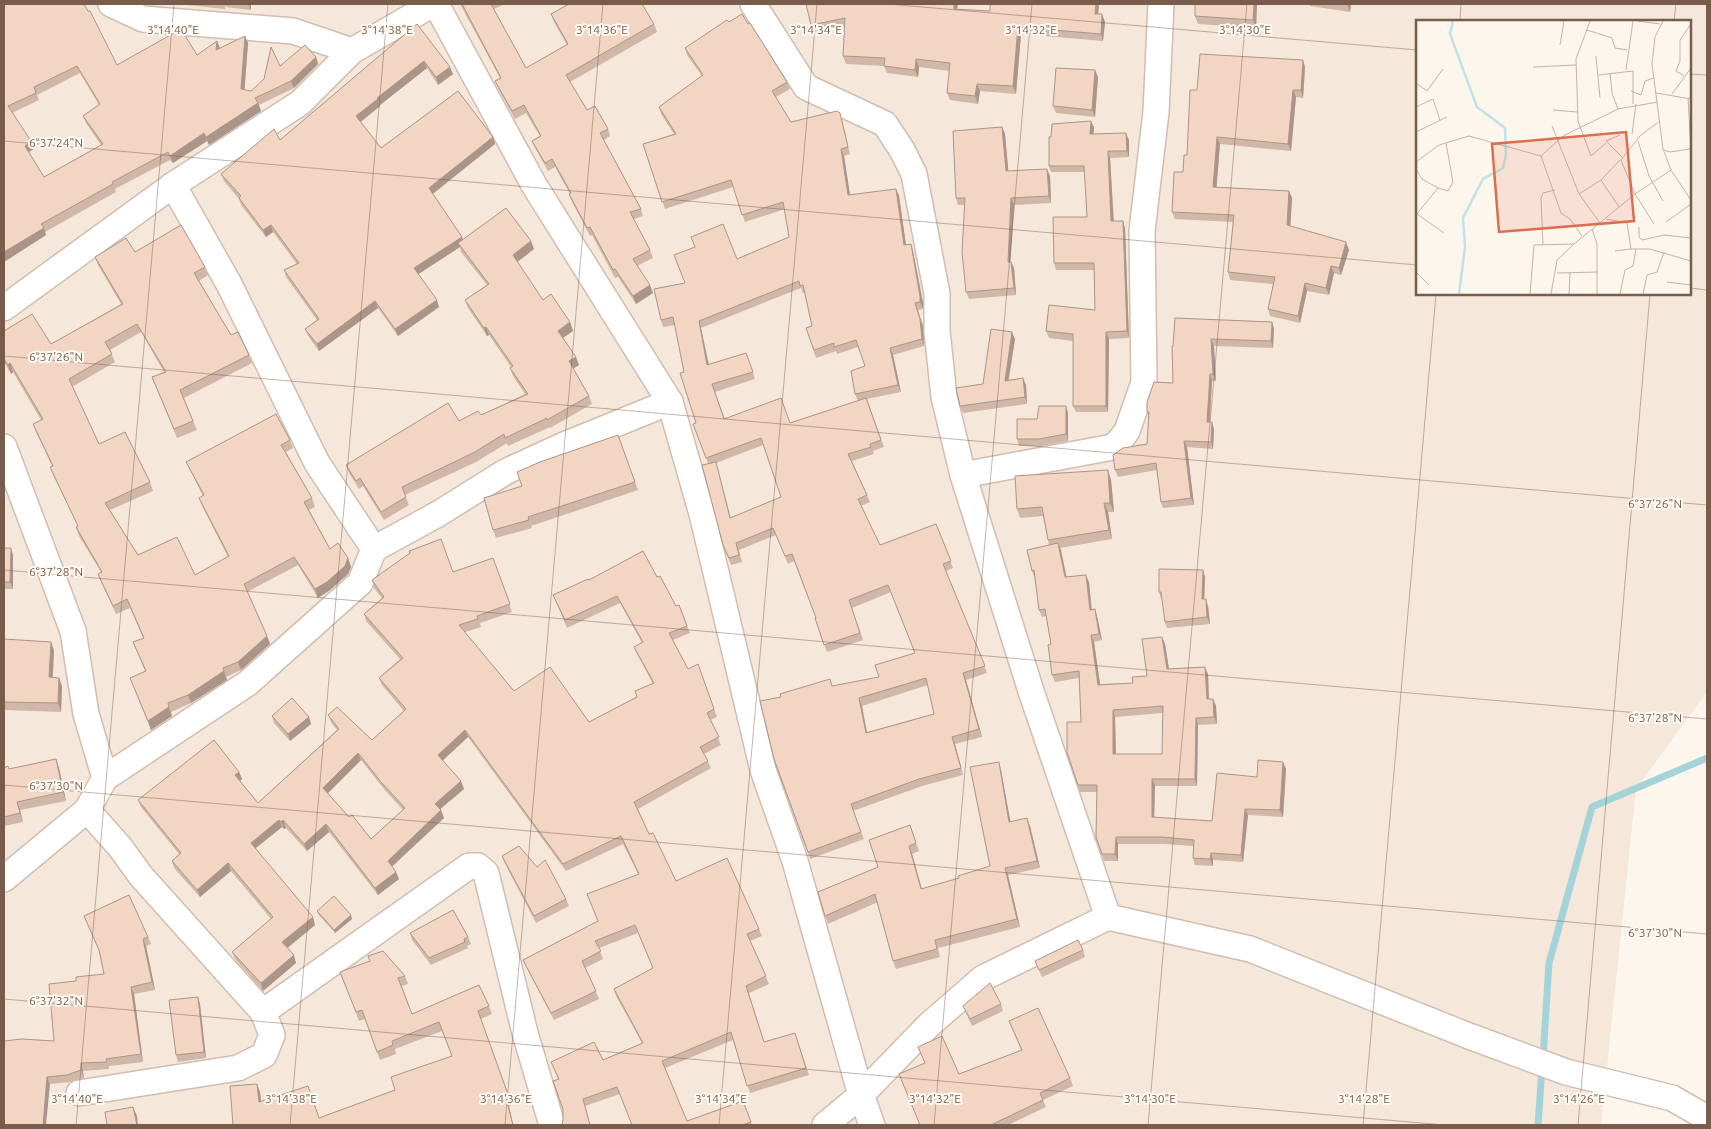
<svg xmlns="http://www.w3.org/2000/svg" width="1711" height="1129" font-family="Ubuntu,sans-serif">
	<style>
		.residential { fill: #f5e8da; fill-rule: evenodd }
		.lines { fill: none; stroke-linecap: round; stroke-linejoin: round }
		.stream { stroke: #a5d3da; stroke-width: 7 }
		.minor-casing { stroke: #d1beb0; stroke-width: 28 }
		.minor { stroke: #fff; stroke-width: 25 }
		.wall { fill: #d1b7a8; fill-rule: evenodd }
		.shaded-wall { fill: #aa9588 }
		.building { fill: #f3d5c3; stroke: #aa9588; fill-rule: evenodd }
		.ticks { fill: none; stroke: #7a5c4d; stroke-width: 1; stroke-opacity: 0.45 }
		.inset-river { fill: none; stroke: #bfe3e8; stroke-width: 2.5 }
		.inset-road { fill: none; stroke: #c5b3a7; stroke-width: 1 }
		.view { fill: #dc6d51; fill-opacity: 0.15; stroke: #dc6d51; stroke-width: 2.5 }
		.inset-edge { fill: none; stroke: #7a5c4d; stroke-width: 2.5 }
		.ticks-label { font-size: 12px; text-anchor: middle; fill: #7a5c4d; stroke: #fffaf3; stroke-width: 4; stroke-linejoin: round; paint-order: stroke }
	</style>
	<rect width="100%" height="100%" fill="#fdf6ec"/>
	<path class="residential" d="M4,4h1703v688l-71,97 -35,336h-1597zM1417,21h273v273h-273z"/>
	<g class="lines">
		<g class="stream">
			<path d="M1543,1058l6,-95 43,-156 115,-49"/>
			<path d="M1538,1125l4,-57"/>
		</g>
		<defs>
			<g id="minor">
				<path d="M111,4l32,15 150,12 59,20"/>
				<path d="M436,4l98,181 136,217 32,112 61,256 32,91 66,234 11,30"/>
				<path d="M753,4l53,83 79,37 17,26 12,24 23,120v37l7,66 19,78 68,216 77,226"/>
				<path d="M173,185l56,99 88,179 57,86"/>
				<path d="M4,308l169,-123 127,-82 52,-52 81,-47"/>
				<path d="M4,447l69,184 13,83 19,64 -18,32 -83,69"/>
				<path d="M963,475l150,-28 8,-8 6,-8 17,-49 -2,-151 14,-119 5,-108"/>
				<path d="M105,778l143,-95 112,-100 14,-34 64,-35 67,-42 59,-27 106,-43"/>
				<path d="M263,1012l206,-146h9l8,7 39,160 27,92"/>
				<path d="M79,1093l159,-25 26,-13 8,-20 -9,-23 -122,-136 -21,-29 -33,-37"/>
				<path d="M825,1125l36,-30 68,-70 54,-47 125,-61 142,32 219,87 97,36 106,26 35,20"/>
			</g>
		</defs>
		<use href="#minor" class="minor-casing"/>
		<use href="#minor" class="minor"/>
	</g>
	<g class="wall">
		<path d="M4,4l113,61 80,-10 20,-14 3,7 25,-12 3,7 -4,47 7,1 29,-25 36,-9 2,7 -24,24 -35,17 2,6 -52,34 -2,-4 -34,22 -3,-3 -55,29 1,3 -71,40 1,3 -42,27zM80,73l19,32 -16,11 3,7 15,22 -57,32 -15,-25 5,-3 -22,-36 27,-13 -2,-5z"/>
		<path d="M177,4h74v6l-26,-3v2z"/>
		<path d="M460,4h45l-11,5 32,59 41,-23 -13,-23 -3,-8 103,10 3,8 -87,50 17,28 21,19 2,7 -6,4 37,69 2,7 -9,3 16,31 3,8 -16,8 16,27 -17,11 -18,-27 -3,1 -23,-43 -2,1 -18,-34 -3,-8h1l-15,-27 -7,4 -13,-23 -3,-7 8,-5 -14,-23 -11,6 -17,-31 -3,-7 5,-3z"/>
		<path d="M806,4h152l-1,5 33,2 109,-5 -1,8 7,8 -2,19 -82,-7 -5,60 -36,-3 -2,13 -28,-4 -3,-7 3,-22 -31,-4 -1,10 -31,-4 -3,-7 -38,-2 -3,-8 2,-30 -31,7 -3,-8z"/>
		<path d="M1257,4l-1,24 -58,-4 -3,-8z"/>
		<path d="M1310,4h41l-1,8 -40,-6z"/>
		<path d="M729,22l19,2 39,58 3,7 -14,8 15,25 51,-2 8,34 -6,2 6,39 46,-6 3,7 7,49 5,-1 2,7 10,52v6l-5,1 5,16 1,20 -31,9 8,37 -34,7 17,48 -11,4 1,3 -22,7 18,41 -9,4 19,39 56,-21 17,44 -7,3 41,102 -21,7 16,57 -27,7 8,31 -41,11 -69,25 11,28 -54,20 -36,-100 59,-73 46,-9 36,-24 -24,-61 -39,16 11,32 -36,12 -12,-34h1l-22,-57 -6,3 -12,-29 -37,15 3,12 -11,3 -8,-20 -15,-82 -15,-39 3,-1 -21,-98 -12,2 -2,-7 24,-37 52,-24 52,-22 -4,-28 -40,13 -12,-35 -68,22 -22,-65 31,-10 -13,-20 -2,-7 43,-31 -15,-21 -2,-7zM801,288l2,5h2l7,33 -6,2 10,30 20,-7 1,3 21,-7 7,19 -10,28 3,7 -68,22 -65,-4 -10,-27 40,-13 -9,-26 -37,11 -8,-36zM763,445l18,52 -50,21 -15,-55zM928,685l6,29 -67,18 -5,-26z"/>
		<path d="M417,24l36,50 -15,11 -11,-17 -47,37v1l-19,16 20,26 112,-11 2,7 -62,50 29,43 1,3 71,9 -17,13 26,38 27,22 3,9 -10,7 16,27 -6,4 16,27 3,8 -42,24v-1l-42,19 -1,-3 -31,19 -71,33 4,10 -25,15 -21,-34 -4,3 -10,-16 -3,-8 113,-44 22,-6 44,-21 -12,-18 -3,-8 1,-1 -22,-32 -2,1 -19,-28 -3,-8 22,-15 -26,-33 -1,-5 -42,27 21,33 -41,29 -20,-28 -59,43 -11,-15 -3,-7 12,-9 -31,-43 -2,-7 13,-6 -24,-32 -7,5 -25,-32 -2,-6 -15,-18 -3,-7 59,-34z"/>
		<path d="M1305,67l-2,31 -7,-1 -5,54 -71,-7 -4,43 73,4 3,7 -2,28 59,24 -8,25 -7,-2 -5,22 -22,-4 -7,32 -30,-7 -2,-7 5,-25 -43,-4 -2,-8 5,-50 -58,-3 -3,-7 15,-57 10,-65z"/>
		<path d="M1098,77l-3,40 -39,-4 -3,-7z"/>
		<path d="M1002,127l3,7 3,37 42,5 1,27 -37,2 -4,57h1l3,6 2,27 -47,4 -3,-7 -1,-87h-7l-2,-7z"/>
		<path d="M1094,127l-1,7 36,6v17l-19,1 4,63h9l2,7 4,110 -20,1 -1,73h-32l-3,-6v-65l-24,-3 -3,-7 49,-21 -1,-40h-38l-2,-7 33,-46 -2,-45h-34l-2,-6z"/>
		<path d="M135,252l70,15 3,8 -9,6 32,54 18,20 3,8 -68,35 13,32 -20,8 -25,-61 12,-5 -23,-40 -31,18 5,12 -43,25 27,57 51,38 3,9 -43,19 28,45 57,20 33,-18 -26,-51 -3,-8 4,-2 -17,-34 104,-22 3,8 -7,4 26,46 3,9 -6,3 21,39 18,9 3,9 -3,7 -18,16 -12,8 -20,-33 -51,27 23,52 -29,26 -15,7 1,3 -36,23 -20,9 1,4 -21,14 -21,-52 15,-7 -12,-29 10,-4 -13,-30 -14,6 -15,-32 -3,-8 3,-2 -22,-36 -3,-9 2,-1 -25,-51 -3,-8 2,-1 -16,-34 -3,-8 8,-4 -28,-48 -2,2 -7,-12v-31l47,13 70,-40 -23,-39 -3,-8z"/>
		<path d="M1274,328l-1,20 -59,-2 2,35h-4l-2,41 4,7 -1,20 -26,-2 7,58 -31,3 -2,-6 -4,-32 -39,7 -3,-7 32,-26 2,-26 -2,-6 26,-29 -1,-37z"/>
		<path d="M1015,339l-6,41 14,-2 3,7 1,19 -64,9 -3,-7 23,-22z"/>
		<path d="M1068,413v28l-27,5h-22l-2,-7 20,-20z"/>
		<path d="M618,435l20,55 -107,36 1,2 -36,10 -3,-8 29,-44z"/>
		<path d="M1111,480l3,32h-6l4,27 -52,9 6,29 23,5 3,28 3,-1 2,7 5,24 -8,2 6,42 33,-1 14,-7 15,-39 3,7 4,25 39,5 1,25h4l3,7 1,18 -19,1 -1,61h-42l-1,31 58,4 45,-44 29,-8 -3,48 -35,-2 -5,47 -30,-2v6l-18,-1 -2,-7v-12l-29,-2h-46v17h-14l-8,-24 1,-45h-17l-13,-40 14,-30 -2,-44 -24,4 -3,-7 -1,-31 -5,-28 -4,1 -3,-7 -4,-33h-1l-2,-6 17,-26 -1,-5 -5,-24 -23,2 -3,-9zM1163,713l-1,41h-46l-1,-37z"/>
		<path d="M4,548l9,7v34h-9z"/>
		<path d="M493,558l19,54 -32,11 1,4 -16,5 49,59 75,31 48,-25 16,-13 -16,-30 -3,-7 8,-4 -22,-40 -53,25 -14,-33 36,-15 68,-3 19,29 3,-1 11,28 -17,7 15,29 10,-5 19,53 -7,3 11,25 -17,9 7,14 -73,41 11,25 27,47 83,48 3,7 -12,5 19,43 -20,9 15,49 31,-9 14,42 -59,18 -17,-53 -68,28 22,53 56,-20 9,24h-120l-12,-31 -35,12 5,19h-28l1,-5v-11l-5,-30 -7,-17 52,-2 39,-17 -26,-47 -2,-7 39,-21 -15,-35 -39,15 4,11 -18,9 14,31 -45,21 -28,-53 -3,-7 75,-39 40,-47 -15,-30 -57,27 -98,-134 -26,24 22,28 -24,20 4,9 -52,49 7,12 -21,16 -49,-63 -22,19 -21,-23 -2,1 -2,-2 -27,22 60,76 -28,23 9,15 -33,28 -28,-32 -3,-7 39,-33 -40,-48 -31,26 -26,-29 -2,-7 7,-7 -38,-47 -3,-7 101,-28 3,7 -2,2 18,22 79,-73 -6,-8 -3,-7 44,25 32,-29 -22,-26 -3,-7 21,-19 -34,-38 -2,-7 18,-16 -8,-10 -2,-8 81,-8zM361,760l23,29 19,21 -32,29 -22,-22 -21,-24z"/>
		<path d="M1203,570l2,7 -1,22 4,7 2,18 -43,4 -2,-6 -3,-23h-1l-2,-7z"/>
		<path d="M4,639l50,11 -1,28h6l3,8 -1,26 -57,-2z"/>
		<path d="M272,716l37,1 2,7 -21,17 -16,-18z"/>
		<path d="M56,759l3,9 7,33 -46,9 3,12 -19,4v-58l5,1z"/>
		<path d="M1001,770l9,52 20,4 10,42 -32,7 12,52 -82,21 2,9 -44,12 -3,-8 -15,-59 -50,22 -3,-8 53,-49 32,-42 9,26 -7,3 10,35 37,-11 31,-12z"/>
		<path d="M502,856l64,43 3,7 -33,17 -32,-61z"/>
		<path d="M317,911l35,8 -17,14 -17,-19z"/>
		<path d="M84,916l64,21 3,7 -5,2 9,44 -21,4 9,68 -34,4v3l-26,2 1,7 -14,4 -20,2 -46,41 50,-84 22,-60 28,-7 -4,-21z"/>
		<path d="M410,933l58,4 3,7 -4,2 1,2 -37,17 -19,-25z"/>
		<path d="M1083,950l2,7 -43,20 -7,-16z"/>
		<path d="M340,972l65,4 3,8 -6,2 10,28 77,-8 3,8 -11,5 31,86 -3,1 4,19h-280l24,-41 3,8 1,9 59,17 75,-28 57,-34 -10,-25 -47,18 1,5 -16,6 -15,-41 -6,2z"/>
		<path d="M198,997l2,7 6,54 -28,4 -2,-7z"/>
		<path d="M1001,1004l2,7 -31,15 -9,-20z"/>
		<path d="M1009,1021l61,57 3,8 -30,14 3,7 -38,18h-88l5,-62 -7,-16 41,27 62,-24z"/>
	</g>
	<g class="shaded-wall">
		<path d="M248,4h3v6z"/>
		<path d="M954,4h4l-2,12 -2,-7z"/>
		<path d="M1096,4h2l1,2 -2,15 -2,-7z"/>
		<path d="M1254,4h3l-1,24 -3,-8z"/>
		<path d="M1347,4h4l-1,8z"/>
		<path d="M1102,14l3,8 -2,19 -2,-7z"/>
		<path d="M1018,27l3,7 -5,60 -3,-8z"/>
		<path d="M245,36l3,7 -4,54 -3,-8z"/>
		<path d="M217,41l3,8 -4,1z"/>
		<path d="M316,57l2,7 -24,24 -3,-7z"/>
		<path d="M916,59l3,8 -1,10 -3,-7z"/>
		<path d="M1303,60l2,7 -2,31 -2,-8z"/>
		<path d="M424,61l3,7 -47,37v1l-21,17 -3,-7 21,-18z"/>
		<path d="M450,67l3,7 -15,11 -2,-8z"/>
		<path d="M1095,70l3,7 -3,40 -3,-7z"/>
		<path d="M977,84l3,7 -2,13 -3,-8z"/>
		<path d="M1293,90l3,7 -5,54 -3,-7z"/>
		<path d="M258,103l3,8 -52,34 -3,-8z"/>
		<path d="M1091,121l3,6 -1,14 -3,-7z"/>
		<path d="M1002,127l3,7 4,44 -3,-7z"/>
		<path d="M204,133l3,8 -34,22 -3,-7z"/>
		<path d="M1126,133l3,7v17l-2,-6z"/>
		<path d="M493,137l2,7 -64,51 -2,-7z"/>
		<path d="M1217,137l3,7 -4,50 -3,-7z"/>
		<path d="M31,141l3,8 -7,4 -2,-7z"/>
		<path d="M841,149l3,7 7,46 -3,-7z"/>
		<path d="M1108,151l2,7 4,70 -3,-7z"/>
		<path d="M1047,169l3,7 1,27 -2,-7z"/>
		<path d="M896,189l3,7 8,56 -3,-7z"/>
		<path d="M1289,191l3,7 -2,35 -3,-8z"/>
		<path d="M1011,198l3,7 -4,64 -2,-7z"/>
		<path d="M1123,221l2,7 4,110 -2,-7z"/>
		<path d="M271,225l2,7 -7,5 -3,-7z"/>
		<path d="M44,228l2,7 -42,27v-10z"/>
		<path d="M462,237l2,7 -6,-1 2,4 -43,28 -3,-7z"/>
		<path d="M531,241l3,8 -18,14 -3,-8z"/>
		<path d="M1346,242l3,8 -8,25 -2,-7z"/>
		<path d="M911,244l2,7 10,52v6l-3,-7z"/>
		<path d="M1011,262l3,6 2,27 -2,-7z"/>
		<path d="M1331,266l3,7 -5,22 -3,-7z"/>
		<path d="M1305,283l2,8 -7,32 -2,-7z"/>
		<path d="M650,285l3,8 -17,11 -3,-8z"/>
		<path d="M437,300l2,7 -41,29 -3,-7z"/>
		<path d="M375,301l3,7 -59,43 -2,-7z"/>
		<path d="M915,303l8,23 1,20 -2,-7z"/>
		<path d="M699,321l2,7 9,44 -3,-7z"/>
		<path d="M570,322l3,9 -12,8 -3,-8z"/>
		<path d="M1272,322l2,6 -1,20 -2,-7z"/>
		<path d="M486,327l3,8 -2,1 -3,-8z"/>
		<path d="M1012,332l3,7 -8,48 -2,-6z"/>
		<path d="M1106,332l3,7 -1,73 -2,-6z"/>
		<path d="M1211,339l3,7 2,35 -3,-7z"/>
		<path d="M890,348l3,7 8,37 -3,-7z"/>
		<path d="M576,357l3,8 -7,4 -3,-8z"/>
		<path d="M10,363l3,9 -2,2 -3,-9z"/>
		<path d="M1210,374l2,7 -3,48 -2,-7z"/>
		<path d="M1023,378l3,7 1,19 -2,-7z"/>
		<path d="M1066,406l2,7v28l-2,-7z"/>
		<path d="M1212,422l2,7 -1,20 -2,-7z"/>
		<path d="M1184,441l3,6 7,58 -3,-7z"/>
		<path d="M1108,470l3,10 3,32 -4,-9z"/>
		<path d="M1104,503l4,9 4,27 -3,-9z"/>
		<path d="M1058,543l3,7 7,34 -3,-7z"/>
		<path d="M11,548l2,7v34l-3,-7z"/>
		<path d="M348,558l3,9 -3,7 -18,16 -12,8 -3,-9z"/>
		<path d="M1203,570l2,7 -1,29 -2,-7z"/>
		<path d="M1086,575l3,7 3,35 -2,-7z"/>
		<path d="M1206,599l2,7 2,18 -3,-7z"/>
		<path d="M1095,609l2,7 5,24 -3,-6z"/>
		<path d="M1091,635l3,7 7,49 -3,-6z"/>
		<path d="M267,636l3,8 -29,26 -3,-8z"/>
		<path d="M1162,637l3,7 5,32 -3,-7z"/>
		<path d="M51,642l3,8 -2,36 -3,-9z"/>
		<path d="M1205,667l3,7 1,32 -2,-7z"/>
		<path d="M224,671l3,9 -36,23 -3,-8z"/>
		<path d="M963,673l3,7 16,57 -3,-8z"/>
		<path d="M59,678l3,8 -1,26 -3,-9z"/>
		<path d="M859,698l3,8 6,34 -2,-7z"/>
		<path d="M1213,699l3,7 1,18 -3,-7z"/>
		<path d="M169,707l3,9 -21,14 -3,-9z"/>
		<path d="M1113,710l2,7 1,44 -3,-7z"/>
		<path d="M309,717l2,7 -21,17 -2,-7z"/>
		<path d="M1196,718l2,7 -1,61 -2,-7z"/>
		<path d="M465,730l3,7 -28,26 -2,-8z"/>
		<path d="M952,737l3,7 8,31 -2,-7z"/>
		<path d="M358,753l3,7 -35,35 -3,-7z"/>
		<path d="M56,759l3,9 7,33 -3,-9z"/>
		<path d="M999,762l2,8 11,60 -3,-8z"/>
		<path d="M1283,762l3,7 -3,48 -3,-7z"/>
		<path d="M239,772l3,7 -4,4 -3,-8z"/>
		<path d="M1152,779l3,7 -1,38 -2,-7z"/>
		<path d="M461,781l3,8 -26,22 -3,-7z"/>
		<path d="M17,802l3,8 3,12 -3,-9z"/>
		<path d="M1245,809l3,6 -5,47 -2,-7z"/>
		<path d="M441,810l3,8 -54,50 -2,-7z"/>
		<path d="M1027,818l3,8 10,42 -3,-7z"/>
		<path d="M279,820l3,7 -29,23 -2,-7z"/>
		<path d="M283,820l3,8 -2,1 -3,-7z"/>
		<path d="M326,824l3,8 -22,19 -3,-7z"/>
		<path d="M1116,837l2,7v17l-3,-7z"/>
		<path d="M909,846l3,8 12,43 -3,-8z"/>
		<path d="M1211,853l2,7v6l-3,-7z"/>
		<path d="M228,863l3,8 -31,26 -3,-7z"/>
		<path d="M1005,868l3,7 12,52 -3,-8z"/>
		<path d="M396,872l3,7 -21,16 -3,-7z"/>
		<path d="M351,915l1,4 -17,14 -1,-3z"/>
		<path d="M313,917l2,8 -30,25 -3,-8z"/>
		<path d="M143,939l3,7 9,44 -3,-8z"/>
		<path d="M294,955l2,8 -33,28 -2,-8z"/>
		<path d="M131,987l3,7 9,68 -2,-8z"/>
		<path d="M198,997l2,7 6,54 -2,-6z"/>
		<path d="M81,1063l2,8 1,7 -3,-8z"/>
		<path d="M47,1077l3,7 -4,41h-3z"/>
		<path d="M257,1084l3,8 2,18 -3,-8z"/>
		<path d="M506,1098l3,8 4,19z"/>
		<path d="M133,1107l4,9 1,9h-1z"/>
	</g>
	<g class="building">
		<path d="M4,4h80l4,7h2l27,54 64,-36 16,26 20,-14 -1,9 29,-14 -4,53 10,2 13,-12 7,-32 9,19 25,-21 11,12 -25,24 -36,17 3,5 -52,34 -2,-4 -34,23 -2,-4 -56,30 1,2 -72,40 3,4 -40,24zM77,66l23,38 -17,12 20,28 -59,33 -19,-31 6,-5 -23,-35 28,-13 -2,-6z"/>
		<path d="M462,4h29l35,64 42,-24 -17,-30 18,-10h73l12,20 -88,51 21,35 8,-4 13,23 -8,4 41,76 -11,3 20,38 -17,9 17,26 -17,11 -18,-27 -2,1 -23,-43 -3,1 -18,-34 2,-1 -19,-34 -7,4 -13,-22 9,-5 -17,-31 -12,6 -17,-30 6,-3z"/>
		<path d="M806,4h148v5l36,2v-7h106l-1,10h7l-1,20 -83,-7 -5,59 -36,-2 -2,12 -28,-3 3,-30 -34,-4 -1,11 -31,-4 1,-8 -42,-2 2,-38 -34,7z"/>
		<path d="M1195,4h59l-1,16 -58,-4z"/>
		<path d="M742,14l6,10 2,-1 37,59 -15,9 19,31 46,-11 3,2 8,34 -7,2 7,46 48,-6 8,56 7,-1 9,52v6l-5,1 5,16 2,20 -32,9 8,37 -43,9 -4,-23 14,-5 -9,-26 -22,7v-4l-20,7 -8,-22 6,-2 -9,-41 -3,1 -1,-5 -100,40 8,44 39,-12 7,19 -41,12 12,35 57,-21 9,25 76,-25 15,42 -11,4 1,3 -23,7 19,41 -9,4 22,46 56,-21 15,37 -8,3 42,102 -22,7 16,56 -27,8 9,31 -42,11 -68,25 10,28 -53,20 -34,-93 -14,-58 21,-4 -1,-3 50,-15 2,7 47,-9 -4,-12 40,-12 -27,-68 -39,15 11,33 -36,12 -9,-27h1l-24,-64 -7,2 -12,-28 -37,15 3,12 -10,3 -6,-13 -21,-80 14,-3 14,56 51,-21 -20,-59 -55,20 -13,-34 3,-1 -16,-50 4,-1 -11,-55 -12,3 -7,-31 31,-6 -11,-28 21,-8 -4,-10 32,-13 14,35 52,-22 -6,-35 -41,13 -11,-35 -69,22 -19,-58 33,-10 -17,-27 44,-32 -18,-27 42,-28 2,2zM926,678l8,36 -68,19 -7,-35z"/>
		<path d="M417,24l33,43 -14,10 -12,-16 -47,37 1,1 -22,17 25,32 77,-57 35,46 -64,51 33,49 -48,31 23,32 -42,29 -20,-28 -58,43 -12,-15 14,-10 -35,-49 15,-7 -28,-38 -8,5 -24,-32 2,-2 -20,-22 53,-45 6,11z"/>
		<path d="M1200,54l103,6 -2,30h-8l-5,54 -71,-7 -4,50 76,4 -2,34 59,17 -7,26 -8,-2 -5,22 -21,-5 -7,33 -30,-7 7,-32 -47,-5 6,-57 -62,-3 2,-40h9l1,-17h3l3,-65h7z"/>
		<path d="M1056,68l39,2 -3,40 -39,-4z"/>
		<path d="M1091,121l-1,13 36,-1 1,18h-19l3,70h12l4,110 -21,1v74h-33v-72l-27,-3 3,-26 46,5 -1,-47h-40l-1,-46h34l-3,-51h-35v-29h2l1,-13z"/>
		<path d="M1002,127l4,44 41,-2 2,27 -38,2 -3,64h3l3,26 -48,4 -4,-40 3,-54h-9l-3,-67z"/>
		<path d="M506,208l25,33 -18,14 30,45 8,-6 19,28 -12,9 18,26 -7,4 20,35 -42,24v-2l-42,20 -1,-4 -31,19 -71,34 4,10 -25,15 -21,-34 -4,3 -10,-16 102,-62 11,18 19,-10 3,4 47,-21 -18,-26 3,-2 -27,-39 -2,1 -19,-28 24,-16 -31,-41z"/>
		<path d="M181,225l24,42 -11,6 37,62 7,-3 11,23 -69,35 13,31 -19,8 -22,-52 14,-5 -29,-48 -32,18 7,12 -43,25 30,65 26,-12 25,50 -45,21 33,52 39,-18 18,38 34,-19 -30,-58 5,-3 -18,-33 90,-48 14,26 -9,5 31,53 -8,4 26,47 8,-6 10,15 -3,8 -18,16 -12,7 -21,-32 -50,27 23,52 -29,26 -15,6 1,3 -36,24 -20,8 1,4 -21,14 -18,-43 16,-7 -13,-29 11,-4 -17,-39 -14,7 -15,-32 4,-2 -26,-45 2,-1 -28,-59 3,-1 -20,-42 10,-5 -33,-56 -2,2 -4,-6v-28l28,-17 19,30 72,-40 -28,-47 31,-19 9,14z"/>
		<path d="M1175,318l97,4 -1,19 -60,-2 2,35h-3l-3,48h5l-1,20 -27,-1 7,57 -30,4 -5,-39 -41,7 -2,-15 10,-7 24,-4 2,-32h-2v-10l7,-20 19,1 -1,-37h1z"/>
		<path d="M991,329l21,3 -7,49 18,-3 2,19 -65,9 -4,-18 27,-4z"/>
		<path d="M1039,406h27v28l-27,5h-22v-20h20z"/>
		<path d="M618,435l17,47 -107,35 1,3 -36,10 -9,-32 38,-12 -5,-14 23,-10z"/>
		<path d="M1108,470l2,33h-6l5,27 -61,10 -6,-33 -25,2 -2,-33z"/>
		<path d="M441,539l12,33 40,-14 17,46 -33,12 1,3 -19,6 55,66 36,-24 39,55 48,-25 -2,-6 19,-8 -20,-36 9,-5 -26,-46 -52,24 -12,-25 35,-16 1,1 54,-29 14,26 3,-1 16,30 3,-1 8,21 -18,7 19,36 10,-5 16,45 -7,4 12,24 -19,10 8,14 -74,41 15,32 4,-1 23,48 51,-23 32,71 -12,5 19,42 -20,10 18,56 31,-9 11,35 -59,18 -16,-54 -69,29 25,60 56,-20 8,21 -9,3h-110l-15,-38 -34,12 7,26h-28l1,-5v-11l-10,-28 6,-2 -8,-17 43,-20 9,18 40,-17 -29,-54 39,-21 -18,-43 -40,16 6,10 -19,10 14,30 -45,22 -28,-53 75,-39 -11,-27 52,-20 -18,-38 -58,28 -98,-134 -27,25 23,26 -26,23 6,6 -53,51 8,11 -21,16 -49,-64 -22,20 -21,-24 -2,2 -2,-2 -28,23 62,74 -31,25 12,13 -33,28 -29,-31 41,-35 -45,-54 -31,27 -25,-29 9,-8 -43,-53 76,-60 25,32 -4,3 23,28 81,-74 -11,-14 9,-8 35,33 34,-31 -27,-31 24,-20 -39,-44 20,-17 -12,-17 38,-27 -1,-2zM358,753l23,29 24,26 -34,31 -19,-24 -3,2 -26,-29z"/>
		<path d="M1058,543l7,34 21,-2 4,35 5,-1 4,25 -8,1 7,50 35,-2 -1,-6 15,-1 -5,-37 20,-2 5,32 38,-2 2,32h6l1,18 -18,1 -1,61h-43v38l60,4 5,-48 40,4 1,-17 25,2 -3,48 -35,-1 -4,46 -30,-2 -1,6 -17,-1 1,-18 -32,-3h-46l-1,17h-13l-6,-17 1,-52h-19l-11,-33v-30h14l-2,-51 -27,4 -4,-30 3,-1 -6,-35 -6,1 -5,-40 -2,1 -5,-21zM1163,706l-1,48h-49v-44z"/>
		<path d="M4,548h7l-1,34h-6z"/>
		<path d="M1159,569l44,1 -1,29h4l1,18 -42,5 -4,-30h-2z"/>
		<path d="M4,639l47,3 -2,35 10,1 -1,25 -54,-1z"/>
		<path d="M292,698l17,19 -21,17 -16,-18z"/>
		<path d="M56,759l7,33 -46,10 3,11 -16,4v-49l4,-2 1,3z"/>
		<path d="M999,762l10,60 18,-4 10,43 -32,7 12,51 -82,21 2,9 -44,12 -18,-67 -50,22 -7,-24 60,-25 -9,-27 41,-15 6,18 -7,3 12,43 38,-11 -1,-2 32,-10 -20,-99z"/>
		<path d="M519,846l18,21 8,-7 21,39 -32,17 -32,-60z"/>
		<path d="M129,895l19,42 -5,2 9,43 -21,5 10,67 -35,5 1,3 -26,1v7l-14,5 -20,2 -4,48h-39v-84l18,-2 32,2 -5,-57 27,-3v-4l28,-3 -5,-24 -15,-34z"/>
		<path d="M334,896l17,19 -17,15 -17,-19z"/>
		<path d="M453,910l15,27 -4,2 1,3 -36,16 -19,-25z"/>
		<path d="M1078,940l5,10 -44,20 -4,-9z"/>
		<path d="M383,951l22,25 -7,2 14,36 67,-29 10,21 -11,5 31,86 -3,1 7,27h-280l-3,-39 27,-2 2,18 49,-16 11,32 76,-28 -4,-13 61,-21 -13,-34 -47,19 1,4 -16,7 -15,-42 -6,2 -16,-40 30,-11 -2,-5z"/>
		<path d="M990,983l11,21 -31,15 -7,-13z"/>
		<path d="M198,997l6,55 -28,3 -7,-55z"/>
		<path d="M1038,1008l32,70 -30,15 3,7 -52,25h-71l-21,-51 26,-11 -7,-16 24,-11 17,38 63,-24 -13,-29z"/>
		<path d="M133,1107l4,18h-30l-2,-13z"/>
	</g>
	<path class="ticks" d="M888,4l529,46M1460,21l1,-17M1674,21l2,-17M1690,74l17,1M4,141l1413,124M1690,288l17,2M4,356l1703,149M4,570l1703,149M4,785l1703,149M4,999l1440,126M76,1125l98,-1121M290,1125l98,-1121M505,1125l98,-1121M719,1125l98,-1121M934,1125l98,-1121M1148,1125l99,-1121M1363,1125l73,-831M1578,1125l72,-831"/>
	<g transform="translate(1416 20)">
		<rect width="275" height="275" fill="#fdf6ec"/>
		<path class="inset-river" d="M37,1l-3,13 27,73 28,21 1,27 -3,13 -20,11 -20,39 2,29 -6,47"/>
		<path class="inset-road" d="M174,1l-14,38 2,62 13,35 15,-13M221,1l23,3M247,1l-8,16 -3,27 11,85 8,21 20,30M171,10l25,8 3,10 12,2M144,25l4,-24M180,36l4,42M117,47l43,-2M210,50l7,-49M194,53l2,20 6,16M183,55l34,-4v33M268,56l-8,-5 4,-10v-21l11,-16M0,63l11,8 16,-22M215,71l10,4 4,-14 9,-3M240,73l35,6M256,74l19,-26M272,78l3,53M0,87l17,-8 7,21M137,90l24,2M136,106l27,68 21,29M0,112l31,-15M216,114l4,-30M204,115l-14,6 16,16M222,121l11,35 14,25M248,130l6,2 20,-3M125,136l20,57 9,6 12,17M0,142l23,-17 30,-9 72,20 22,-20 55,-27 40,-7M0,149l6,10 16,9M185,160l18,27M163,174l22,-14 19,-20M1,194l27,19M0,195l22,-27 10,3 5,-9 -7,-39M190,199l21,4 4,26h19l41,12M250,202l25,-18M238,204l-19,-30 -14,-34 20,-25 19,-14M223,207v10l3,3 22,-5 27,3M176,209l5,15v50M127,225l-2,-47 2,-5 12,-3M199,231l16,-2M0,252l13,13M141,253l41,-1M251,262l24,3M114,274l4,-49 40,-1 61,-50 36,-24M135,274l6,-34 17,-16M153,274l1,-21M204,274l5,-24 8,-4 3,-17M227,274l4,-19 10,-3 7,-20"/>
		<path class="view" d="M210,112l8,89 -135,11 -7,-88z"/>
		<rect width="275" height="275" class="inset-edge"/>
	</g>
	<g class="ticks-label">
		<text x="173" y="34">3°14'40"E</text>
		<text x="387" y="34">3°14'38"E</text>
		<text x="602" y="34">3°14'36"E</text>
		<text x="816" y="34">3°14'34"E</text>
		<text x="1031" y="34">3°14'32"E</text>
		<text x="1245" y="34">3°14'30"E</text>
		<text x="56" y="147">6°37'24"N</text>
		<text x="56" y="361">6°37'26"N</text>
		<text x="1655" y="508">6°37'26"N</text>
		<text x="56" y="576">6°37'28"N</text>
		<text x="1655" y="722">6°37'28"N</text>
		<text x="56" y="790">6°37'30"N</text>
		<text x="1655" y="937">6°37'30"N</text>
		<text x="56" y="1005">6°37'32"N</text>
		<text x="77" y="1103">3°14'40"E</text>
		<text x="291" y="1103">3°14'38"E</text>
		<text x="506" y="1103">3°14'36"E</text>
		<text x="721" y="1103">3°14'34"E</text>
		<text x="935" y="1103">3°14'32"E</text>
		<text x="1150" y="1103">3°14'30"E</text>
		<text x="1364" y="1103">3°14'28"E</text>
		<text x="1579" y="1103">3°14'26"E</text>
	</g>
	<rect width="1711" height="1129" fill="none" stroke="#7a5c4d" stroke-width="10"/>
</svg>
